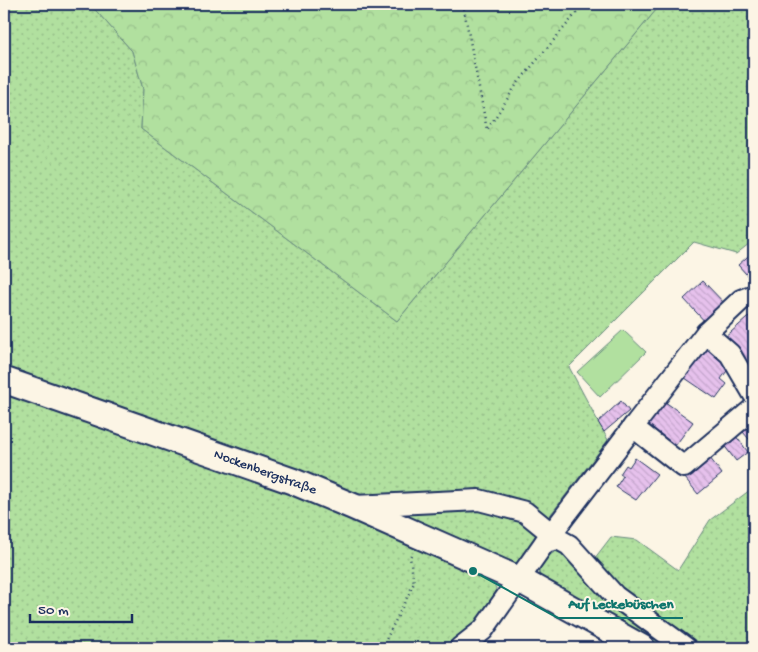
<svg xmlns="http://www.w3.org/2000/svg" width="758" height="652" font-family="'Gochi Hand',sans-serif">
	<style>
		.grass { fill: url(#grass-dots); stroke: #66887e }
		.forest { fill: url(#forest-crowns); stroke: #66887e }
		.green { fill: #b1e09f; stroke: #66887e }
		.building { fill: url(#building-back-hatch); stroke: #1b2f5e }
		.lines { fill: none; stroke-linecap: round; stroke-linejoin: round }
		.minor-casing { stroke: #1b2f5e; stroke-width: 24 }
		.major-casing { stroke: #1b2f5e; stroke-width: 29 }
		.path { stroke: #1b2f5e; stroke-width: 2.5; stroke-dasharray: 1 4; stroke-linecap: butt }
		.minor { stroke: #fcf5e5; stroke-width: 20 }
		.major { stroke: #fcf5e5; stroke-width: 25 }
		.labels { text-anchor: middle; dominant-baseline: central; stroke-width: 4; stroke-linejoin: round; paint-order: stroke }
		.street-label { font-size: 14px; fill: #1b2f5e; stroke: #fcf5e5 }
		.leader { fill: none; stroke: #0f766e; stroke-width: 2 }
		.callout-dot { fill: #0f766e; stroke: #fcf5e5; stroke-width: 2 }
		.callout-label { font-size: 15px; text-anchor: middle; font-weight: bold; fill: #0f766e; stroke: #fcf5e5; stroke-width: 4; stroke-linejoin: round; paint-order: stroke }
	</style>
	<defs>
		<pattern id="grass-dots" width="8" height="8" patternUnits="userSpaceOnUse" patternTransform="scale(1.25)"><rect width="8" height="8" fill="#b1e09f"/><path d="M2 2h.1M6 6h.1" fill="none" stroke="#98c08b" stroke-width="1.8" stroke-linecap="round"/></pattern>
		<pattern id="forest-crowns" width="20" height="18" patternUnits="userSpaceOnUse" patternTransform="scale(1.25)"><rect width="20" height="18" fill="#b1e09f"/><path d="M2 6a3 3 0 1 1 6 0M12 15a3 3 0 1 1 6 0" fill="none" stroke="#98c08b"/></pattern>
		<pattern id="building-back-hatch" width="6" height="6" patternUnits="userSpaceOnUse" patternTransform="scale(1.25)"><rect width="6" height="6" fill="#e6c1ec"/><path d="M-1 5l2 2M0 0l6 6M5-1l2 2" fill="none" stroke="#c5a6cd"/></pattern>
	</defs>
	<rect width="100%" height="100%" fill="#fcf5e5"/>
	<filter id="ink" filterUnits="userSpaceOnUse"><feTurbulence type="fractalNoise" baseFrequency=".02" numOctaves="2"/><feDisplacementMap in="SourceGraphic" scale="10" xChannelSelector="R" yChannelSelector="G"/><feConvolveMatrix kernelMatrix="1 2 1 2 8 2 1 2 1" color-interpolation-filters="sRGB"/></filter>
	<g filter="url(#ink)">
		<g class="grass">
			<path d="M4,4h86l42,47 11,38 -2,40 256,192 264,-317h93v236l-18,14 -42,-12 -125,125 39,73 -60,78 -34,-17 -147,-3 -109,-44 -110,-33 -144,-54z"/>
			<path d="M4,391l65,26 173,57 178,73 51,24 25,16c0,28 -23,45 -43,61h-449z"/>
			<path d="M754,474v174h-60l-25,-16 -78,-69 20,-26 26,3 41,30 32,-50 40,-30z"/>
			<path d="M475,505l45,12 20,18 -25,35 -133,-60z"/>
			<path d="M556,551l12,6 108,91h-18l-117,-68 -3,-13 9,-10z"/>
		</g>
		<path class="forest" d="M90,4h571l-264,317 -256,-192 2,-40 -11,-38z"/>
		<path class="green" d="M623,330l23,22 -46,45 -23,-25z"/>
		<g class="building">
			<path d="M754,251v32l-16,-18z"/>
			<path d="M703,281l25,26 -20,18 -24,-26z"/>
			<path d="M754,312v57l-3,3 -28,-33z"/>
			<path d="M706,346l26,18 -11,15 6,5 -11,15 -31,-21z"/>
			<path d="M661,399l32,23 -18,24 -32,-24z"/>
			<path d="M621,401l8,10 -25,21 -6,-10z"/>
			<path d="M754,423v22l-11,-13z"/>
			<path d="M735,435l13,17 -12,9 -13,-17z"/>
			<path d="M635,458l22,16 -21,26 -20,-13 7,-11 -3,-2 6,-9 3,2z"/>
			<path d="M710,458l12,16 -24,20 -13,-16z"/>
		</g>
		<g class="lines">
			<defs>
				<g id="minor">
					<path d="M706,333l35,-33 13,-5"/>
					<path d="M633,427l73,-94 24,21 24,41"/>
					<path d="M354,506l125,-6 46,12 27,22"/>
					<path d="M545,542l88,-115 51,40 70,-59"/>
					<path d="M460,648l23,-18 62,-88 13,-3 11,6 46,51 71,52"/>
				</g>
				<path id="major" d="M4,380l288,101 60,25 168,74 122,68"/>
			</defs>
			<use href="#minor" class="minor-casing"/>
			<use href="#major" class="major-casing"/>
			<g class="path">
				<path d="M463,4l24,126 30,-46 67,-80"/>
				<path d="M382,648l32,-65 -4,-26 2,-4"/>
			</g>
			<use href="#minor" class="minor"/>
			<use href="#major" class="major"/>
		</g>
	</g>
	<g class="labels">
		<g class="street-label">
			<text transform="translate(265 473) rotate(20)">Nockenbergstraße</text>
		</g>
	</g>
	<path class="leader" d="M473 571L558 618H683"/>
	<circle class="callout-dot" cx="473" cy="571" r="5"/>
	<g class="callout-label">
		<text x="621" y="608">Auf Leckebüschen</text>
	</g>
	<rect width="758" height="652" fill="none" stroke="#fcf5e5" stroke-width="20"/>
	<rect x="10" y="10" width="738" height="632" fill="none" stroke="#1b2f5e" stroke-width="2" filter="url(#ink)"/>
	<path d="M30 614v8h102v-8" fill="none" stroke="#1b2f5e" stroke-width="2.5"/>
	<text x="38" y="614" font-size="15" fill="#1b2f5e" stroke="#fcf5e5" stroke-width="4" paint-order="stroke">50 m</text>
</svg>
